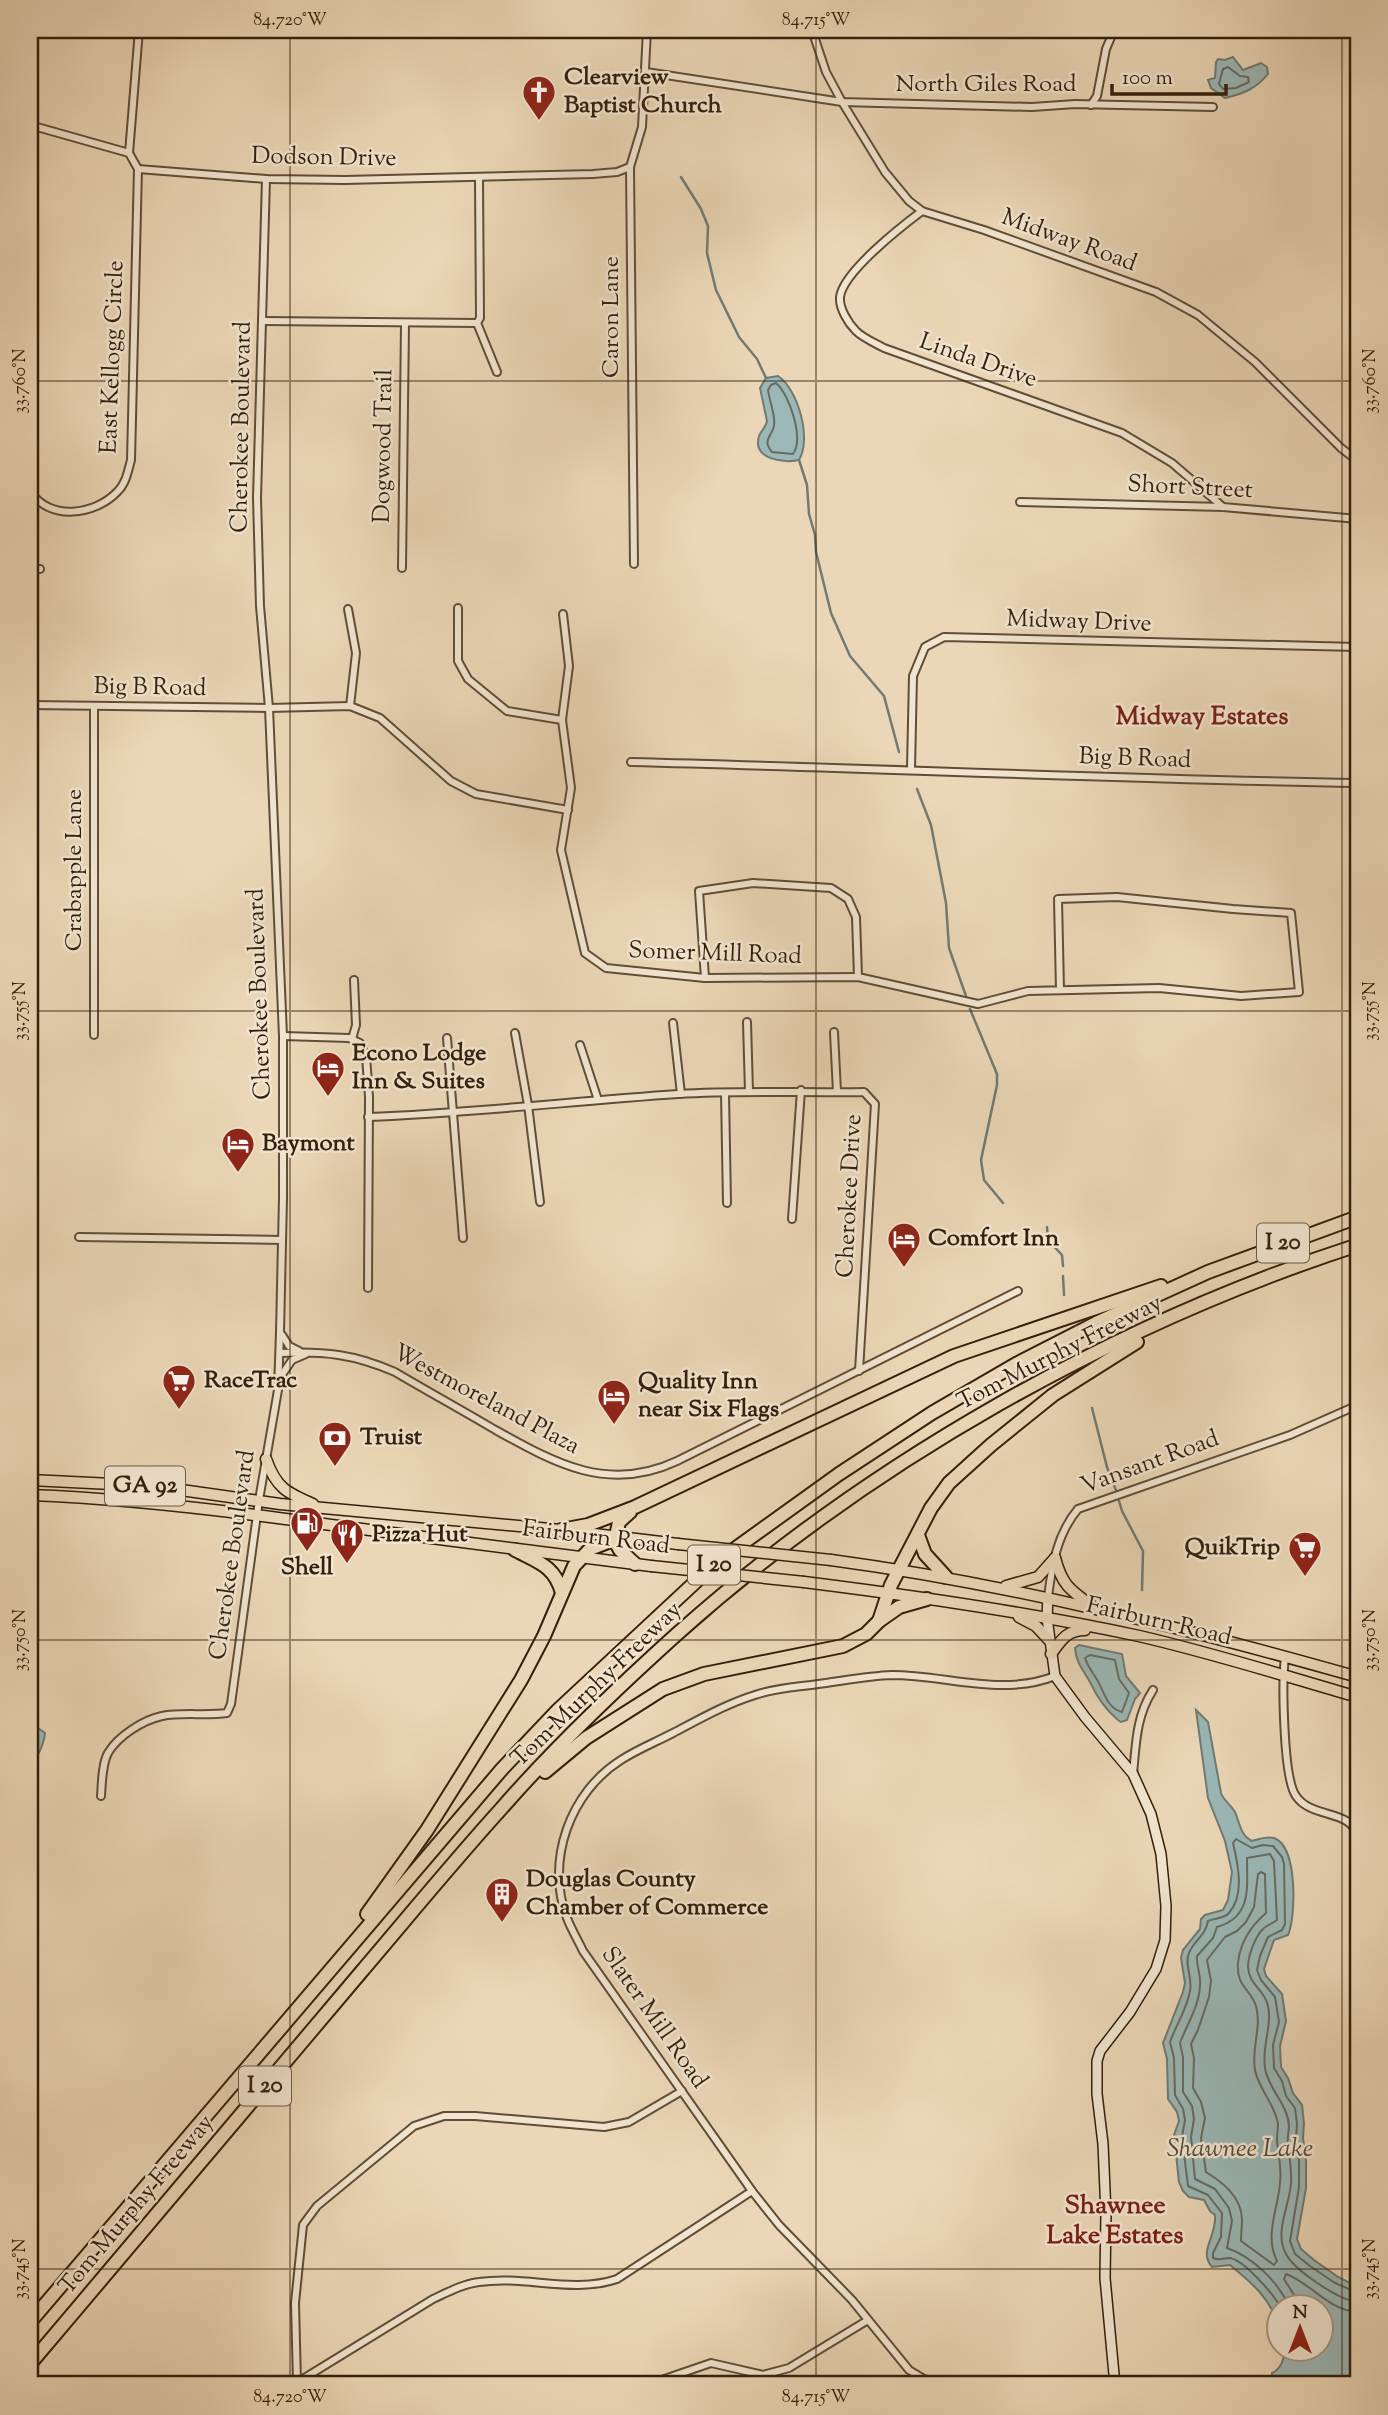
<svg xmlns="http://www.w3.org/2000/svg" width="1388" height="2415" font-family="'Sorts Mill Goudy',serif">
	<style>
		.water { fill: #9bb8b7; stroke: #717b73; stroke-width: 2 }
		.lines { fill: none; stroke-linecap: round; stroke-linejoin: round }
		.shore { stroke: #676c62; stroke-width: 2 }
		.stream { stroke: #717b73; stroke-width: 2.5 }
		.street-casing { stroke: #614d37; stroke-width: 10 }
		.secondary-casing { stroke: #331f0c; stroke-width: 12 }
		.primary-casing { stroke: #331f0c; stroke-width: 13 }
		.highway-casing { stroke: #331f0c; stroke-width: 16 }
		.street { stroke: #f2e5d0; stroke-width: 6 }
		.secondary { stroke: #f2e5d0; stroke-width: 9 }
		.primary { stroke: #ebd7b7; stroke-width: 10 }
		.highway { stroke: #ebd7b7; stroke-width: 12 }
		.primary-bridge-casing { stroke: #331f0c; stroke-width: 13; stroke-linecap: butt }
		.primary-bridge { stroke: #ebd7b7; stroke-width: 10 }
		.ticks { fill: none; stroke: #331f0c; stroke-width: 2; stroke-opacity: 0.45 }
		.labels { text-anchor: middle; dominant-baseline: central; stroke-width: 5; stroke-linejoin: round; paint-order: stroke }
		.shield { fill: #f2e5d0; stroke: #6c5a47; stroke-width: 2 }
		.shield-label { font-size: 23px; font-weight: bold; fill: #331f0c }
		.poi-label { font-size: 24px; font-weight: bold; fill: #331f0c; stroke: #f2e5d0; text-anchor: start }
		.street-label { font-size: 24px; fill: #331f0c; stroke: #f2e5d0 }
		.neighbourhood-label { font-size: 26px; font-weight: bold; fill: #7a1f14; stroke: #f2e5d0 }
		.water-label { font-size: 26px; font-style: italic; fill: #524d3f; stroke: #f2e5d0 }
		.neatline { fill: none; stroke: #331f0c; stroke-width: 2.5 }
		.ticks-label { font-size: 18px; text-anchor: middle; fill: #331f0c }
	</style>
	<rect width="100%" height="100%" fill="#ebd7b7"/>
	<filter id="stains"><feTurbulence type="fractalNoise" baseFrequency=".00286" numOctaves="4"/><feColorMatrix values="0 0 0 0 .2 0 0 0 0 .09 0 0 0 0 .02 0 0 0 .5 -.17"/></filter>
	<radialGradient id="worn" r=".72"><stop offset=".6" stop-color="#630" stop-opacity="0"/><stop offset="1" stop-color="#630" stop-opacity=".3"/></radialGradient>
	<g class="water">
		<path d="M1233,57l10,13 18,-7 6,4 1,7c-11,14 -25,20 -43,24l-14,-10 -3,-8 7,-2 1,-16 2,-3 7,1z"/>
		<path d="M778,376c20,13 34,63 21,84 -15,3 -47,0 -40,-24 2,-5 7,-9 8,-15l-7,-33 6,-10z"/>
		<path d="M1079,1645l43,9 4,22 14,17 -5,6 -8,21 -6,2 -3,-2c-13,-11 -20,-21 -27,-36 -6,-12 -15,-20 -16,-36z"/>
		<path d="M1196,1710l12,12 13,71c3,8 10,12 14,19 5,11 5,23 17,29 7,-2 14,-5 22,-3 24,8 22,79 14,97l-14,5 -10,29 2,7 16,18 4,27 -6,25 1,21 7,11 5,15 9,12 2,18 -1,15 3,22v28l-9,51 4,10 13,11 24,17 20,10v98h-86v-12c9,-4 13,-15 12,-24l38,-1v-42h-42l-1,20c-9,-28 -27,-43 -49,-61l-18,2c-14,-16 5,-30 3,-52l-5,-4 -6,-11 -15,-3 -6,-6 -4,-9 -5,-47 5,-14 -2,-9 -9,-13 -1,-40 -4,-16 20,-51 2,-9 -4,-25 2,-8 17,-21 1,-10 4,-4 18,-5 5,-10 4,-28 -7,-31 -17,-43z"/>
		<path d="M31,1723l14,10c-1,12 -8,24 -15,36z"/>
	</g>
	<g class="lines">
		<g class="shore">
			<path d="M1228,67l12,9 8,1 1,5 -13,6 -13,1 -4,-5 4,-15z"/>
			<path d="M776,383c14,12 28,56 17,71l-21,-2c-10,-12 -1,-14 2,-26 2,-10 -5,-26 -6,-36l3,-5z"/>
			<path d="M1090,1655l25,5 4,19 10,14 -7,19c-16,-4 -18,-22 -26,-34 -5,-8 -8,-11 -11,-20z"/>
			<path d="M1261,1872l4,2 1,39c-15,13 -26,30 -28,50 -2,24 13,26 18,43 6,21 -5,43 -1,64 3,18 21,36 23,54 0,5 -1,10 -1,16 1,14 5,28 3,43 -2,27 -16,52 -3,78l-3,4 -33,-24c0,-7 1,-15 1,-22 -1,-23 -20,-37 -36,-47l-5,-34 4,-20 -4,-16 -8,-14 1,-30 -3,-14 7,-14 11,-33 2,-16 -4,-21 18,-23 12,-6 9,-9 8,-15 4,-33z"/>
			<path d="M1280,2306c-7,-12 -36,-46 -50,-48 -8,0 -10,3 -17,0v-5l8,-16 1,-24 -14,-18 -20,-9 -6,-49 3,-17 -2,-11 -8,-14 -1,-37 -4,-16c6,-17 17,-33 20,-51 3,-13 -6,-26 -1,-38 5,-13 16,-16 19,-32 6,-3 16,-2 21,-8 16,-18 9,-49 4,-70l3,-4 16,9 11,-3 10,1 9,11 2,7 1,60 -3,6 -14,7 -8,19 -3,14 4,10 14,17 4,25 -6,23 1,23 8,13 4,15 9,12 2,16 -1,14 3,23v26l-9,54 5,13 15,12 25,17 23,10"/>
			<path d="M1289,2306c-11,-24 -36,-49 -62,-58l5,-27 -3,-13 -14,-19 -20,-10 -4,-42 3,-18 -2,-13 -9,-14v-35l-3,-14c7,-19 20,-38 20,-59 1,-10 -4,-18 -3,-28l16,-18 4,-11c35,-10 30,-39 30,-69l23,-4 4,7 3,59c-4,3 -9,5 -13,8 -9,8 -16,28 -16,39 1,16 12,20 18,33 9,21 -5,45 -1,68 3,21 23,36 24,58 0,5 -2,10 -1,16 1,14 4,28 3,42 -2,22 -16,48 -6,68 7,17 55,49 73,50"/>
			<path d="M1301,2306l-17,-27 2,-5c25,9 43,37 72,38"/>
		</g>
		<g class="stream">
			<path d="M681,177l20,32 7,17 -1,27 9,37 23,47 18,22 9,19"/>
			<path d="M799,460l8,25 2,29 6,21 1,17 15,61 19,43 34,40 15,56"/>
			<path d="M917,789l14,36 15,78 3,45 17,48"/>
			<path d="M970,1009l27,65v11l-16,75 3,20 19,23"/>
			<path d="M1047,1227l1,13 14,15 1,11"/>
			<path d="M1063,1276l1,19"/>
			<path d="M1092,1408l15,59 10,26"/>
			<path d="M1119,1501l3,10 21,40 -1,39"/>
		</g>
		<defs>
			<g id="street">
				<path d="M812,30l14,42 16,30 43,70 24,29 13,10 62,19 172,62 42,23 57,47 86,86 17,13"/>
				<path d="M646,72l196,30 190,5 43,-3 138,3"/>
				<path d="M1091,105l6,-9 9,-47 8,-19"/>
				<path d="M30,125l99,28 9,16 128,10 79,1 248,-6 24,-2 13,-5"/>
				<path d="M129,153l10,-123"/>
				<path d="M479,178l1,140 -3,5 20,49"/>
				<path d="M922,211c-20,15 -79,61 -82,86 -1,11 8,26 16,34 7,7 19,12 28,17l238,85 50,30 51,44"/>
				<path d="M263,321l214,2"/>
				<path d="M30,491c19,30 65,25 88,0 8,-8 10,-20 13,-31l7,-291"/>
				<path d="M1020,502l203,5 135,12"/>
				<path d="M634,564l-4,-397 12,-40 5,-97"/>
				<path d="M402,568l3,-244"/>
				<path d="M30,569h10"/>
				<path d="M458,608v53l10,18 39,32 55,9"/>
				<path d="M348,609l8,44 -6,53"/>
				<path d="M563,614l6,52 -7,54 9,68 -10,62 24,103 21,15 99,10 153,-1 120,27 50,-13 131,-3 82,8 58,-4 -8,-79 -58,-4 -116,-12 -59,2 2,91"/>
				<path d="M30,705l239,3 81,-2 30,12 71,63 25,13 92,16"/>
				<path d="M631,762c242,6 485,17 727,21"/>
				<path d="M911,769l2,-93 12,-29 19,-10 414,10"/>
				<path d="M705,978l-6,-87 54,-8 78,5 17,11 8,18 2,60"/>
				<path d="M747,1022l2,70"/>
				<path d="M673,1023l8,71"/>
				<path d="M834,1032l3,60"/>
				<path d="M515,1033l13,72 12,97"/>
				<path d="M94,1035v-329"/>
				<path d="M283,1036l66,2 11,5 6,13 3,41 -1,191"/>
				<path d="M447,1038l16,200"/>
				<path d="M352,1039l4,-14 -2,-45"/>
				<path d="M580,1045l18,55"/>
				<path d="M725,1093l2,110"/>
				<path d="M368,1117c104,-4 206,-16 310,-23 62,-4 124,-1 186,-2l11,12 -16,267"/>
				<path d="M792,1219l9,-129"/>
				<path d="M79,1237l203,3"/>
				<path d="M282,1335l7,11 10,5"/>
				<path d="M280,1353c44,-2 74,1 115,19 32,19 65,37 97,56 61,34 115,66 185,33l341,-170"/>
				<path d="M279,1379l13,-19 14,-6"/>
				<path d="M1048,1597c4,-32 9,-63 30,-88l212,-74 68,-30"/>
				<path d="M1285,1657c-3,24 -2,121 11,139 16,24 58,12 62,43"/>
				<path d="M1133,1774c3,-30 3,-58 20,-84"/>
				<path d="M101,1796c1,-14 1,-32 7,-43 10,-17 35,-33 54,-37 20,-4 44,0 65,-3l4,-9 28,-204 19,-110 2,-58 3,-134v-162l-14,-328 -9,-102 -3,-108 9,-319"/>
				<path d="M297,2383l-2,-80 8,-78 14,-19 97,-80 30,-10h31l129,11 25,-5 53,-31"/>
				<path d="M293,2385l140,-86c15,-7 30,-15 46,-17 46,-7 94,12 138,-3l135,-88"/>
				<path d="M647,2385l64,-22 52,12 26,-7 79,-48"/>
				<path d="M941,2385l-17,-6 -15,-9 -57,-70 -73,-75 -27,-34 -169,-240c-5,-11 -12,-22 -16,-33 -22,-57 3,-126 54,-158 17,-11 35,-18 52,-27 27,-14 53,-29 82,-38 20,-7 42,-8 63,-11 24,-3 49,-8 74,-9 54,0 110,22 163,1"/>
			</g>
			<path id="secondary" d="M1048,1597l-1,21 8,58 30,41 48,57 18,40 10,40 5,52 -1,34 -9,29 -26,43 -30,39 -3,10v33l6,50 3,70 -1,64 10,107"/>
			<g id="primary">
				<path d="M266,1459c10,29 21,34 47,45"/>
				<path d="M30,1480l123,6 127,18 281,26 117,14"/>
				<path d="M30,1495c83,3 165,12 248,23 124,16 249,33 373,48"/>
				<path d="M1055,1558c7,27 15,32 37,48"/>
				<path d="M831,1560c178,24 354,68 527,117"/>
				<path d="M804,1582c112,14 224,30 335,54 74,17 146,40 219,61"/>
				<path d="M1006,1586l32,-9 17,-19"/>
				<path d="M1019,1617l17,9 13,14"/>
				<path d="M1051,1654c10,-14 16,-24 34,-24"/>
			</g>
			<g id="highway">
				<path d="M630,1512l-11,10 -4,19 5,9 15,14"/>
				<path d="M561,1530l27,-5 47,-18 319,-151 207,-70"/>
				<path d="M918,1535l7,19 21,23"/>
				<path d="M515,1550c23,12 40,16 47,43"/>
				<path d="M879,1621l12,-36 40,-77 18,-25 42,-38 62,-50 84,-53"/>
				<path d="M545,1772l41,-34 77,-49 41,-15 139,-28 23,-12 13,-13 20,-14 28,-8"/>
				<path d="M367,1914l60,-84 94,-150 23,-44 30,-70 16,-17 18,-7 20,-3"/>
				<path d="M30,2322l472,-553 56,-59 160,-149 121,-87 93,-61 86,-50 78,-40 112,-51 150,-55"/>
				<path d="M30,2364c111,-131 221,-263 332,-393 46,-54 91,-109 139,-162 54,-62 115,-120 176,-175 192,-172 437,-310 681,-389"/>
			</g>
		</defs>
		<use href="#street" class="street-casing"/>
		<use href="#secondary" class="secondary-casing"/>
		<use href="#primary" class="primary-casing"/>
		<use href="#highway" class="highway-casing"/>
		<use href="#street" class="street"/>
		<use href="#secondary" class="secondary"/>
		<use href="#primary" class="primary"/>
		<use href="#highway" class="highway"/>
		<defs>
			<g id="primary-bridge">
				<path d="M678,1544l153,16"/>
				<path d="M651,1566l153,16"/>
			</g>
		</defs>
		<use href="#primary-bridge" class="primary-bridge-casing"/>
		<use href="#primary-bridge" class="primary-bridge"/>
	</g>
	<path class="ticks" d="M290,30v2355M816,30v2355M1342,30v2355M30,381h1328M30,1011h1328M30,1640h1328M30,2269h1328"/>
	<defs>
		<symbol id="church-pin" viewBox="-11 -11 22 30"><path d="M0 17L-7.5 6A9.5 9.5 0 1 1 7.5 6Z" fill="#8f2418" stroke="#f2e5d0"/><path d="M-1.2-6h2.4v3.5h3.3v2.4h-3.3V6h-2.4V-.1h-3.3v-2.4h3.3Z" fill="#fff"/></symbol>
		<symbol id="hotel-pin" viewBox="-11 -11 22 30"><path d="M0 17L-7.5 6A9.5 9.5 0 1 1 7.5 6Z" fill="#8f2418" stroke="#f2e5d0"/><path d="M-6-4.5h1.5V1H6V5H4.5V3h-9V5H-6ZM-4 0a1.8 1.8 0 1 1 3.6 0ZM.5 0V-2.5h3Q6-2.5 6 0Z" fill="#fff"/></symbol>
		<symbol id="supermarket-pin" viewBox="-11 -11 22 30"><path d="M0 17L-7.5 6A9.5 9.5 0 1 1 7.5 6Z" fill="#8f2418" stroke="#f2e5d0"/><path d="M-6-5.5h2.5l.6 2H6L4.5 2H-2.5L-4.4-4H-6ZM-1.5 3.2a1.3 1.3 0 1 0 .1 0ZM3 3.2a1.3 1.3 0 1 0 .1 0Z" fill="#fff"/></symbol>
		<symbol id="bank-pin" viewBox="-11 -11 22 30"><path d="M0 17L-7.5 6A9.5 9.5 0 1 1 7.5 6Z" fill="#8f2418" stroke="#f2e5d0"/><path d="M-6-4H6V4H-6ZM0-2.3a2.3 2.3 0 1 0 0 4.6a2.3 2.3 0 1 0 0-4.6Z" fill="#fff"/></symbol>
		<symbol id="fuel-pin" viewBox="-11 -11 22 30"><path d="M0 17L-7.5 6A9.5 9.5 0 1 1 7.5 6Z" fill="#8f2418" stroke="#f2e5d0"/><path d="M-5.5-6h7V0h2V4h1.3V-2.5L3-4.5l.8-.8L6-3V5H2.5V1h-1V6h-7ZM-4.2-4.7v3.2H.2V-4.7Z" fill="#fff"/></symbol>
		<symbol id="restaurant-pin" viewBox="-11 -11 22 30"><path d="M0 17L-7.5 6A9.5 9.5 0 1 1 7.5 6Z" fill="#8f2418" stroke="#f2e5d0"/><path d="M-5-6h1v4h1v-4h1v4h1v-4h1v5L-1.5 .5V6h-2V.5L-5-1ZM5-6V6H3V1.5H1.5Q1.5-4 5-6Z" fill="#fff"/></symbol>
		<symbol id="building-pin" viewBox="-11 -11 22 30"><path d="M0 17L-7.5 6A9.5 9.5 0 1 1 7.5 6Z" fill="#8f2418" stroke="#f2e5d0"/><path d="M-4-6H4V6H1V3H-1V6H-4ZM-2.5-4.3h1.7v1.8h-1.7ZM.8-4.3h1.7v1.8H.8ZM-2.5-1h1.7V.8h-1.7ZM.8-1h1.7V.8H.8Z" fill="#fff"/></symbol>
	</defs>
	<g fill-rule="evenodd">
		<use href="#church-pin" x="520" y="73" width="38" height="52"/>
		<use href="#hotel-pin" x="309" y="1049" width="38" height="52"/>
		<use href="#hotel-pin" x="219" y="1125" width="38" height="52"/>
		<use href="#hotel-pin" x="885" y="1220" width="38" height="52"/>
		<use href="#supermarket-pin" x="160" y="1362" width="38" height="52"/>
		<use href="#hotel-pin" x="595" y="1377" width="38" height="52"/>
		<use href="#bank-pin" x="316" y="1419" width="38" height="52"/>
		<use href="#fuel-pin" x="288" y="1504" width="38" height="52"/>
		<use href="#restaurant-pin" x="328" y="1516" width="38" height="52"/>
		<use href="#supermarket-pin" x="1286" y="1529" width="38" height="52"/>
		<use href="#building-pin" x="483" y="1875" width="38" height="52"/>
	</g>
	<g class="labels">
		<g class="shield">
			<rect x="1257" y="1223.5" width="52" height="39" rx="5"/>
			<rect x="105" y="1466.5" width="80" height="39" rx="5"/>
			<rect x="688" y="1545.5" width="52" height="39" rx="5"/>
			<rect x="239" y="2066.5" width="52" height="39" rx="5"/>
		</g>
		<g class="shield-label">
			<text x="1283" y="1243">I 20</text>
			<text x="145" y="1486">GA 92</text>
			<text x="714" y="1565">I 20</text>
			<text x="265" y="2086">I 20</text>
		</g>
		<g class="poi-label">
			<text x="564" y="78">Clearview<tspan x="564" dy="28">Baptist Church</tspan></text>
			<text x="352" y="1054">Econo Lodge<tspan x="352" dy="28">Inn &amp; Suites</tspan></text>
			<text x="262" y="1144">Baymont</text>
			<text x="928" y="1239">Comfort Inn</text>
			<text x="204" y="1381">RaceTrac</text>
			<text x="638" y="1382">Quality Inn<tspan x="638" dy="28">near Six Flags</tspan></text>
			<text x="360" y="1438">Truist</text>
			<text x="372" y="1535">Pizza Hut</text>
			<text x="1280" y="1548" text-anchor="end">QuikTrip</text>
			<text x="307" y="1568" text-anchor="middle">Shell</text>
			<text x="526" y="1880">Douglas County<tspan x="526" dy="28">Chamber of Commerce</tspan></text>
		</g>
		<g class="street-label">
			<text x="986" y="85">North Giles Road</text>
			<text transform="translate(324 158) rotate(1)">Dodson Drive</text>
			<text transform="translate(1069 241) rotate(20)">Midway Road</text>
			<text transform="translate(612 317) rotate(-90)">Caron Lane</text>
			<text transform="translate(113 357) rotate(-88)">East Kellogg Circle</text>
			<text transform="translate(978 361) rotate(19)">Linda Drive</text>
			<text transform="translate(242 427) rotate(-89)">Cherokee Boulevard</text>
			<text transform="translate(384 446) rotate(-89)">Dogwood Trail</text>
			<text transform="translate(1190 488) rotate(3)">Short Street</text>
			<text transform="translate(1079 622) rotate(2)">Midway Drive</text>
			<text transform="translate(150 688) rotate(1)">Big B Road</text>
			<text transform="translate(1135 759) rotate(2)">Big B Road</text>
			<text transform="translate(75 870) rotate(-90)">Crabapple Lane</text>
			<text transform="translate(715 954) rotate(2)">Somer Mill Road</text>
			<text transform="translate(260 994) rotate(-92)">Cherokee Boulevard</text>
			<text transform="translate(850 1196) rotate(-87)">Cherokee Drive</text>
			<text transform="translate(1060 1353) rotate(-27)">Tom Murphy Freeway</text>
			<text transform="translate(486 1400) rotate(28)">Westmoreland Plaza</text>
			<text transform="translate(1150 1463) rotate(-20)">Vansant Road</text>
			<text transform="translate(596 1538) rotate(7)">Fairburn Road</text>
			<text transform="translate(233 1555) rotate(-82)">Cherokee Boulevard</text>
			<text transform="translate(1159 1622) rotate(13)">Fairburn Road</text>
			<text transform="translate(597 1685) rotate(-44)">Tom Murphy Freeway</text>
			<text transform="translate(654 2018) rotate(55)">Slater Mill Road</text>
			<text transform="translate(137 2205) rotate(-50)">Tom Murphy Freeway</text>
		</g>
		<g class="neighbourhood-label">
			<text x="1202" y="717">Midway Estates</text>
			<text x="1115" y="2206">Shawnee<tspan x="1115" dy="30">Lake Estates</tspan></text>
		</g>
		<g class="water-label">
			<text x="1240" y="2149">Shawnee Lake</text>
		</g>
	</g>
	<rect width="1388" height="2415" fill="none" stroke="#ebd7b7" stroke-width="77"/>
	<g transform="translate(1300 2328)"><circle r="33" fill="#f2e5d0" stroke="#a69682" stroke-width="2"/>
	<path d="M0-5L12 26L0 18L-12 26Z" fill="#8f2418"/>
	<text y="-10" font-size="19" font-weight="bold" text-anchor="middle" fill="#331f0c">N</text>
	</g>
	<path d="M1112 84v10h114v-10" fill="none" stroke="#331f0c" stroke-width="3.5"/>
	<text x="1122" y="84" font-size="21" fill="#331f0c" stroke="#f2e5d0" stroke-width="5" paint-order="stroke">100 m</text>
	<rect x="38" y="38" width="1312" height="2338" class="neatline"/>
	<g class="ticks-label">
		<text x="290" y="25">84.720°W</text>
		<text x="816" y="25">84.715°W</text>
		<text transform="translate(19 381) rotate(-90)" y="6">33.760°N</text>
		<text transform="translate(1369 381) rotate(-90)" y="6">33.760°N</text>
		<text transform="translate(19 1011) rotate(-90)" y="6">33.755°N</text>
		<text transform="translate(1369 1011) rotate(-90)" y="6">33.755°N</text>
		<text transform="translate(19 1640) rotate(-90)" y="6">33.750°N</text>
		<text transform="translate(1369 1640) rotate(-90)" y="6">33.750°N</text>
		<text transform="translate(19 2269) rotate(-90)" y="6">33.745°N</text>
		<text transform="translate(1369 2269) rotate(-90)" y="6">33.745°N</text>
		<text x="290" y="2402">84.720°W</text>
		<text x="816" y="2402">84.715°W</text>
	</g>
	<rect width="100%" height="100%" filter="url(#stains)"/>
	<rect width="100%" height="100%" fill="url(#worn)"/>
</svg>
